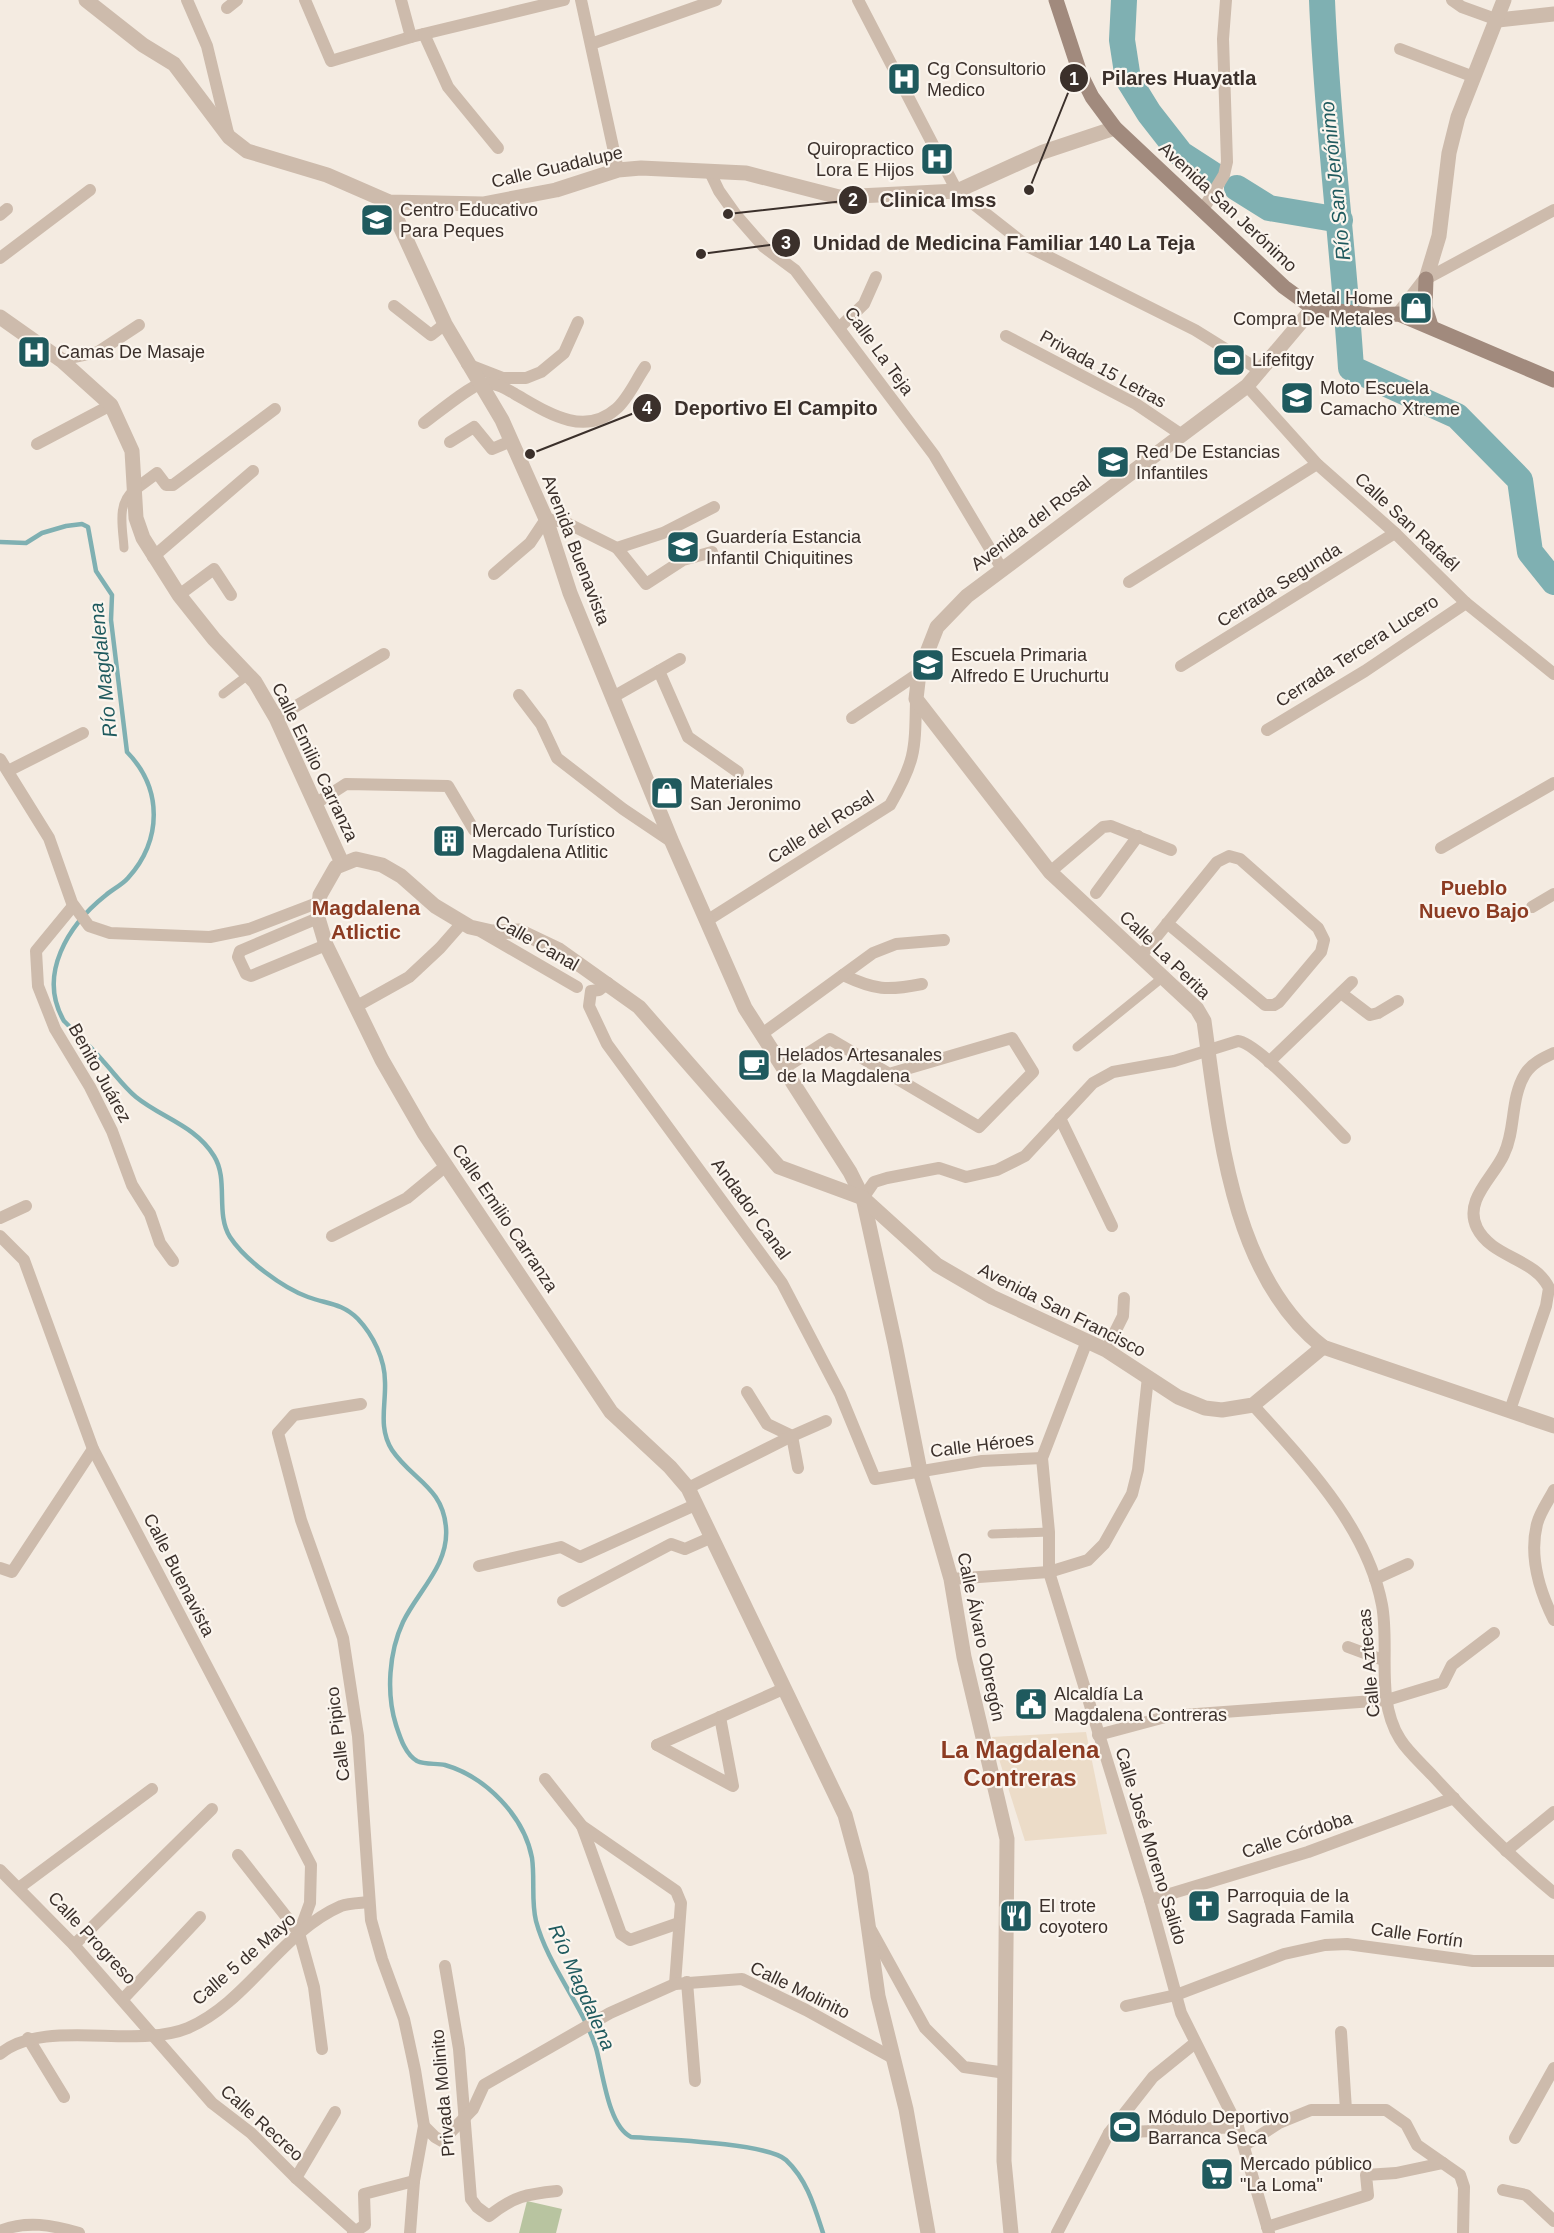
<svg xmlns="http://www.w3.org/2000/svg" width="1554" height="2233" font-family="Helvetica,sans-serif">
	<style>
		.green { fill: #b8c4a0 }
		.plaza { fill: #ecdcc8 }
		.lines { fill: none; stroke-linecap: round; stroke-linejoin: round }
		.stream { stroke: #7fb0b2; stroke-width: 4.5 }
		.river { stroke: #7fb0b2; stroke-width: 26 }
		.pedestrian { stroke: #cdbbac; stroke-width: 9 }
		.minor { stroke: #cdbbac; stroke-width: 12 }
		.tertiary { stroke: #cdbbac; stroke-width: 15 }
		.secondary { stroke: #a18a7d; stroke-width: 15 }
		.labels { text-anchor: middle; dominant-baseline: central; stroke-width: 4.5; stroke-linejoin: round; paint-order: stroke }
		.poi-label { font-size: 18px; fill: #3b302b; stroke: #fbf5ee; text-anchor: start }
		.street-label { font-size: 18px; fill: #3b302b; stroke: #fbf5ee }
		.water-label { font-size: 20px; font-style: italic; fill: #1f5a5e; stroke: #fbf5ee }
		.neighbourhood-label { font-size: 20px; font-weight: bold; fill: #8c3b22; stroke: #fbf5ee }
		.quarter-label { font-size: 21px; font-weight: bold; fill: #8c3b22; stroke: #fbf5ee }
		.district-label { font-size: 24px; font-weight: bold; fill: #8c3b22; stroke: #fbf5ee }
		.leader { fill: none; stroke: #3b302b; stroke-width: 2 }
		.callout-dot { fill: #3b302b; stroke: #fbf5ee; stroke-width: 2 }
		.mark-label { font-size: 18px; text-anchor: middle; font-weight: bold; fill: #fff }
		.callout-label { font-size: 20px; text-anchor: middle; font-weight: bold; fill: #3b302b; stroke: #fbf5ee; stroke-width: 4.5; stroke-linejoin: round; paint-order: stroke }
	</style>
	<rect width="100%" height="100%" fill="#f4ebe1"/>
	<path class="green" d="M527,2201l35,8 -6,24h-37z"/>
	<path class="plaza" d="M1086,1732l21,102 -82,7 -33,-104z"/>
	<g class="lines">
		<path class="stream" d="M0,542l26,1 16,-10 24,-7 16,-2 6,3 8,44 16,24 -1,25 16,132c36,37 35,88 1,126 -6,7 -15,11 -22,17 -38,30 -69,80 -42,126 13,13 27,26 39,40 11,12 21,26 33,36 26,21 60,29 78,59 15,24 1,57 16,81 15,23 53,51 78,60 19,7 34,6 50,22 15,16 27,40 27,63 1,23 -7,46 7,68 20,30 51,37 54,78 3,37 -28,63 -43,94 -14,30 -17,71 -7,103 4,12 9,29 21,36 8,4 20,2 28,4 41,12 79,51 87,93 3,21 -1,43 4,63 12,45 46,83 60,127 7,24 12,78 35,89 28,2 137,6 155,23 21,20 28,45 37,73"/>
		<g class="river">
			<path d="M1124,0l-2,40 6,39 21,34 32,41 34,22"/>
			<path d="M1322,0c5,123 21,245 29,368l106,48 63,64 10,72 24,30"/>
			<path d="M1237,188l32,20 71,12"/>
		</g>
		<g class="pedestrian">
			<path d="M124,548c-1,-19 -8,-45 10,-58"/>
			<path d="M223,694l25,-19"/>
			<path d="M1077,1047l85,-69"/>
			<path d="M992,1534l57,-2"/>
		</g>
		<g class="minor">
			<path d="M187,0l20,46 21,87"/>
			<path d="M305,0l26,61 80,-24"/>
			<path d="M401,0l10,37 153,-37"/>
			<path d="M581,0l37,170"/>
			<path d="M858,0l99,191 70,55 168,84 66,41"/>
			<path d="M1452,0l10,7 36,13"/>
			<path d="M227,8l10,-8"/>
			<path d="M424,34l24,53 50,61"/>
			<path d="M591,44l125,-44"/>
			<path d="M1400,49l74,28"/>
			<path d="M709,170l10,21 17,24 28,32 31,23 139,185 68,114"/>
			<path d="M1202,211l22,-36 3,-13 -4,-123 3,-39"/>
			<path d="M0,215l7,-6"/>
			<path d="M0,258l90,-68"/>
			<path d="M1426,279l128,-69"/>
			<path d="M394,306l37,29 14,-11"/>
			<path d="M840,327l24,-23 12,-27"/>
			<path d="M1006,336l130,68 46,31"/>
			<path d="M61,360l37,-8 41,-27"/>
			<path d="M467,364l36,14h23l15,-6 23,-19 14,-31"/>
			<path d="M1247,386l70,78 78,69 71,70 88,71"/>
			<path d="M424,423c11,-8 46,-37 57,-39 12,-3 24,4 34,10 30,17 68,44 101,15 12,-10 20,-29 29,-42"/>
			<path d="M450,442l24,-15 18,22 19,-8"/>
			<path d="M37,444l74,-39"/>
			<path d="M134,490l23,-17 9,12h7l102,-76"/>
			<path d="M617,548l29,36 37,-24 29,-8"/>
			<path d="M153,557l100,-86"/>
			<path d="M494,574l36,-31 16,-24 19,3 52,26 46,-15 51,-26"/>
			<path d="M1129,582l188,-118"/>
			<path d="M179,595l35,-26 17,26"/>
			<path d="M1181,666l214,-133"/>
			<path d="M659,671l29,66 50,35"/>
			<path d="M519,695l22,29 16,34 66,51 49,33"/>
			<path d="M613,697l67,-38"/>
			<path d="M276,718l108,-64"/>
			<path d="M852,718l67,-45"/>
			<path d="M1267,730l98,-59 101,-68"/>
			<path d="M0,759l49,79 23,65 17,23 21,7 100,4 39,-8 68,-26"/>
			<path d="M8,771l75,-38"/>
			<path d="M315,804l31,-20 102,2 26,44"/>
			<path d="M1441,848l113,-65"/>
			<path d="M1050,872l53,-45 8,-1 60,24"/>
			<path d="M1096,893l42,-57"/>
			<path d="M73,906l-37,45 2,35 17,43 35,58 22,44 20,54 18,29 10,29 13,18"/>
			<path d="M1532,907l22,-13"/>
			<path d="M318,918l-78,33 -2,6 8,17 5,2 75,-31"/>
			<path d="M708,920l182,-115c26,-45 25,-55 26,-106"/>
			<path d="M482,932l95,55"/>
			<path d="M1140,957l77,-95 12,-6 11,3 78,69 6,12 -3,12 -42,50 -5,3h-9l-98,-82"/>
			<path d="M843,975c32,15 44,16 79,9"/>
			<path d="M608,983l-9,7 -8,1 -2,15 18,38 175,239 58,111 35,85 107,-18 60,-3"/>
			<path d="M1341,993l29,22 8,-2 20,-12"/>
			<path d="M357,1006l52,-29 31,-29 22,-25"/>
			<path d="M762,1034l111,-81 23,-9 48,-4"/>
			<path d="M1269,1062l83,-80"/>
			<path d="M783,1069l47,-30 149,88 54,-55 -21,-34 -123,36"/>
			<path d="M1060,1118l52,108"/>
			<path d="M863,1198l11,-16 13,-4 52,-10 27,9 31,-7 28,-14 68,-73 20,-11 61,-11 64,-20c20,1 89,79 107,97"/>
			<path d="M0,1218l26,-12"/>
			<path d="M0,1236l24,24 69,189 218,416 -1,38 -11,30"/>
			<path d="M332,1236l75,-38 40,-33"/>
			<path d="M1087,1341l-45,117 7,74v40l101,328 31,113 57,114 31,106"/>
			<path d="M1106,1350l17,-34 1,-18"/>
			<path d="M747,1392l20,32 25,12 6,32"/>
			<path d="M361,1404l-67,11 -16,18 23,87 42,118 15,98 13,184 11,39 22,60 11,51 9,56 -10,55 -4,52"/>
			<path d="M1253,1405c51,57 114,121 129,200 8,43 -7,94 18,134 8,13 22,25 33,37 38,42 78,81 121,117"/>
			<path d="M1510,1410l36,-104 3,-18c-14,-30 -57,-30 -72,-60 -14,-28 17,-51 27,-74 12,-25 6,-55 21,-80 7,-11 18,-16 29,-21"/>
			<path d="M688,1488l104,-52 34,-15"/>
			<path d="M1554,1490c-5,10 -14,22 -17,34 -8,32 3,68 17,96"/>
			<path d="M479,1566l82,-19 19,10 115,-52"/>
			<path d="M0,1568l12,4 81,-123"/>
			<path d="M951,1579l98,-7 39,-12 16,-16 28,-50 6,-24 10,-93"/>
			<path d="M1375,1579l33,-15"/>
			<path d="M563,1601l108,-57 14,5 25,-11"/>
			<path d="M1348,1647l35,13"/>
			<path d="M1098,1735l71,-19 218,-16 56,-17 9,-18 42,-32"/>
			<path d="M657,1745l76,41 -13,-69"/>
			<path d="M657,1745l126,-56"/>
			<path d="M545,1779l37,47 94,65 5,12 -6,81"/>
			<path d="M582,1826l39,108 9,6 49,-17"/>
			<path d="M1506,1851l48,-39"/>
			<path d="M238,1855l61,78 15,54 8,62"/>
			<path d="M0,1870l74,75 138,158 39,30 45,45 58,52"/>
			<path d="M20,1887l132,-98"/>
			<path d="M1150,1900l158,-48 146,-54"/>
			<path d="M871,1930l54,98 39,39 42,6"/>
			<path d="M74,1945l138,-136"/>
			<path d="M445,1966l14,83 12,150 6,8 12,9c25,-20 38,-22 68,-25"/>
			<path d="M687,1982l8,99"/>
			<path d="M123,1999l77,-82"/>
			<path d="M1126,2006l50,-11 108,-41 41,-9 22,-1 126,17h81"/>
			<path d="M1341,2032l5,78"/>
			<path d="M28,2038l36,59"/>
			<path d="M0,2054c44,-37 135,-4 188,-26 59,-25 93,-96 153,-122 8,-3 19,-3 28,-4"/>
			<path d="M424,2126l11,11 7,4 31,-32 11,-24 126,-72 65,-29 67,-5 64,31 85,47"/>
			<path d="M1109,2133l129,-6"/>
			<path d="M1515,2138l39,-70"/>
			<path d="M1245,2145l34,-22 32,-13h75l20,14 11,21 43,30 4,12 -1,46"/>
			<path d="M296,2178l39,-66"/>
			<path d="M1503,2190l23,5 28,26"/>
			<path d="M1267,2227l101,-32 -2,-20 30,-2 47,-10"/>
			<path d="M0,2231c26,-11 53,-6 79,2"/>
			<path d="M353,2233l12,-8 -1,-31 50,-13"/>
			<path d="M1057,2233l52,-100 44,-56 42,-34"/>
		</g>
		<g class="tertiary">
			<path d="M86,0l57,45 31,19 55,73 18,14 80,24 62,27 94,2 73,-14 62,-20 23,-2 105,5 93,24 118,-6 86,-39 72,-24"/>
			<path d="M1498,20l56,-6"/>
			<path d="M389,202l56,122 57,96 44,99 24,74 102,249 73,166 105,164 13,26 32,146 25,127 31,108 13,78 43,182 -3,322 7,72"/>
			<path d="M1313,308l-66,78 -280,210 -30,31 -18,46 -3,26 134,173 147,137 7,12c15,108 27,254 119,326l231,79"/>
			<path d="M1399,314l27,-35 13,-43 10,-83 9,-36 46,-117"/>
			<path d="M0,317l61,43 50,45 21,46 4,67 7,20 36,57 35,44 41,43 21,36 66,145"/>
			<path d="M928,2233l-22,-124 -28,-113 -17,-122 -16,-59 -157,-327 -18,-21 -59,-55 -187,-279 -42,-73 -56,-115 -8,-27 2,-23 16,-28 20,-8 26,6 19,11 34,30 35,21 22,5 27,-1 40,19 80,57 140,160 84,31 74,67 55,32 114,53 72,47 27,11 17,2 31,-5 70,-58"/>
		</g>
		<g class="secondary">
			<path d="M1056,0l24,73 12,24 23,31 169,159 29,21 58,7 28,-1 155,66"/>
			<path d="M1426,279l-1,28 6,19"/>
		</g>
	</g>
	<defs>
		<symbol id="hospital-square" viewBox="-11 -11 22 22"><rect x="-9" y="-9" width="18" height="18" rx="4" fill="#1f5a5e" stroke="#fbf5ee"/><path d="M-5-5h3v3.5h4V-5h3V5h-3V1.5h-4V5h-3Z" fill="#fff"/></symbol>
		<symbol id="school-square" viewBox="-11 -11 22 22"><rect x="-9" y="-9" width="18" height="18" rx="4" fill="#1f5a5e" stroke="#fbf5ee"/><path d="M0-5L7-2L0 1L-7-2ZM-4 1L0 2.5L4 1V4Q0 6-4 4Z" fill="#fff"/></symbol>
		<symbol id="shop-square" viewBox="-11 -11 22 22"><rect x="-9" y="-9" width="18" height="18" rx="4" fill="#1f5a5e" stroke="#fbf5ee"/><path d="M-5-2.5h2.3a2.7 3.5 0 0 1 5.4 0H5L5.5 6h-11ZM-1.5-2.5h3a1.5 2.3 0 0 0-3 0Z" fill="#fff"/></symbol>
		<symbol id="stadium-square" viewBox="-11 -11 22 22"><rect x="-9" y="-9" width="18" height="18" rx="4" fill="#1f5a5e" stroke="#fbf5ee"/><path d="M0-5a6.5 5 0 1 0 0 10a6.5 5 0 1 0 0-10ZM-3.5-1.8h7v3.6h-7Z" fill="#fff"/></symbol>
		<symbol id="building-square" viewBox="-11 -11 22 22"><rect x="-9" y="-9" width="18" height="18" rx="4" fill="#1f5a5e" stroke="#fbf5ee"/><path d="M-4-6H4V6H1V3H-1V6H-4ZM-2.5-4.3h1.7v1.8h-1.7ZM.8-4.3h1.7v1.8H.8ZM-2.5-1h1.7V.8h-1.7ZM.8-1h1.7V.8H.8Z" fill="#fff"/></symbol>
		<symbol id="cafe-square" viewBox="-11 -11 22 22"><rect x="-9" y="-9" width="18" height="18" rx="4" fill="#1f5a5e" stroke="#fbf5ee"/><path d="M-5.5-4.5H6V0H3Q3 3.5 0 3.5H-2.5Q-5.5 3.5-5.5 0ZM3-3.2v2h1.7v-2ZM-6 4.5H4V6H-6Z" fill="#fff"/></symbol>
		<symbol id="civic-square" viewBox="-11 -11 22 22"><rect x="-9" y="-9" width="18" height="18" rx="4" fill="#1f5a5e" stroke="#fbf5ee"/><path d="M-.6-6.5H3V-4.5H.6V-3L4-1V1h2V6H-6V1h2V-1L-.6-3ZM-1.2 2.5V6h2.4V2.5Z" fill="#fff"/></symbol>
		<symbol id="church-square" viewBox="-11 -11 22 22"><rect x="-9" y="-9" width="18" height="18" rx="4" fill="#1f5a5e" stroke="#fbf5ee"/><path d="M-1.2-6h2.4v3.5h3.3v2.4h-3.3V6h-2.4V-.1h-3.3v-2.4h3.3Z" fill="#fff"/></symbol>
		<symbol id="restaurant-square" viewBox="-11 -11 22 22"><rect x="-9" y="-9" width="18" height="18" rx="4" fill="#1f5a5e" stroke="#fbf5ee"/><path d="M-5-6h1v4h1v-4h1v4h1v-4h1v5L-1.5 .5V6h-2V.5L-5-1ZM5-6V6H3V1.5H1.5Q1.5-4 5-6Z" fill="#fff"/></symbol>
		<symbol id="supermarket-square" viewBox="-11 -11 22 22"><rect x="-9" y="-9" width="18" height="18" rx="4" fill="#1f5a5e" stroke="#fbf5ee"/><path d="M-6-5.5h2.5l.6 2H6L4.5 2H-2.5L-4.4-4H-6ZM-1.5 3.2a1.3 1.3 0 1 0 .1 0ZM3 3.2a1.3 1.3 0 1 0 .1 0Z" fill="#fff"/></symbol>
	</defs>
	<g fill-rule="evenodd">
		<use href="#hospital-square" x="885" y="60" width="38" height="38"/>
		<use href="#hospital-square" x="918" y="140" width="38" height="38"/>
		<use href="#school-square" x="358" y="201" width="38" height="38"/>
		<use href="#shop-square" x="1397" y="289" width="38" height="38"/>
		<use href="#hospital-square" x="15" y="333" width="38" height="38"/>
		<use href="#stadium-square" x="1210" y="341" width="38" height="38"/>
		<use href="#school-square" x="1278" y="379" width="38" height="38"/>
		<use href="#school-square" x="1094" y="443" width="38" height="38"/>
		<use href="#school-square" x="664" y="528" width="38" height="38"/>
		<use href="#school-square" x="909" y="646" width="38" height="38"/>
		<use href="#shop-square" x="648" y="774" width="38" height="38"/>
		<use href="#building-square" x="430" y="822" width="38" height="38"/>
		<use href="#cafe-square" x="735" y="1046" width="38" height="38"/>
		<use href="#civic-square" x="1012" y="1685" width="38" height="38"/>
		<use href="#church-square" x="1185" y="1887" width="38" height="38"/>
		<use href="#restaurant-square" x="997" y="1897" width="38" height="38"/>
		<use href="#stadium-square" x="1106" y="2108" width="38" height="38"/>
		<use href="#supermarket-square" x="1198" y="2155" width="38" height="38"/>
	</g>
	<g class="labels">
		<g class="poi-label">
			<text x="927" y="69">Cg Consultorio<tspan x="927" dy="21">Medico</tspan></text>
			<text x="914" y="149" text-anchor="end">Quiropractico<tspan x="914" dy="21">Lora E Hijos</tspan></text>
			<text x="400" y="210">Centro Educativo<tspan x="400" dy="21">Para Peques</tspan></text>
			<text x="1393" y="298" text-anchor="end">Metal Home<tspan x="1393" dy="21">Compra De Metales</tspan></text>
			<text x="57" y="352">Camas De Masaje</text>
			<text x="1252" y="360">Lifefitgy</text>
			<text x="1320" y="388">Moto Escuela<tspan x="1320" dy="21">Camacho Xtreme</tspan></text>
			<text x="1136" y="452">Red De Estancias<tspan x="1136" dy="21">Infantiles</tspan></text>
			<text x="706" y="537">Guardería Estancia<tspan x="706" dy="21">Infantil Chiquitines</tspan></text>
			<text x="951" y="655">Escuela Primaria<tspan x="951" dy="21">Alfredo E Uruchurtu</tspan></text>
			<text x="690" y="783">Materiales<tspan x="690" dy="21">San Jeronimo</tspan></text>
			<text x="472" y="831">Mercado Turístico<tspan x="472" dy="21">Magdalena Atlitic</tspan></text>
			<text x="777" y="1055">Helados Artesanales<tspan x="777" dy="21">de la Magdalena</tspan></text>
			<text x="1054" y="1694">Alcaldía La<tspan x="1054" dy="21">Magdalena Contreras</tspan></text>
			<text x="1227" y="1896">Parroquia de la<tspan x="1227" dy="21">Sagrada Famila</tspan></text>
			<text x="1039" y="1906">El trote<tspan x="1039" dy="21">coyotero</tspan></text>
			<text x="1148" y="2117">Módulo Deportivo<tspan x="1148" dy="21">Barranca Seca</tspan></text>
			<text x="1240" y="2164">Mercado público<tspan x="1240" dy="21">"La Loma"</tspan></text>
		</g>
		<g class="street-label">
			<text transform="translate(557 167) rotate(-13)">Calle Guadalupe</text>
			<text transform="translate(1228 207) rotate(43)">Avenida San Jerónimo</text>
			<text transform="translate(879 351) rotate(54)">Calle La Teja</text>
			<text transform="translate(1103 369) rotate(29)">Privada 15 Letras</text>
			<text transform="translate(1407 522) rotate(43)">Calle San Rafaél</text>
			<text transform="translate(1031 523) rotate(-37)">Avenida del Rosal</text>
			<text transform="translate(576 550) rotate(69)">Avenida Buenavista</text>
			<text transform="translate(1279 585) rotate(-32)">Cerrada Segunda</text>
			<text transform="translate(1357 651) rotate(-33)">Cerrada Tercera Lucero</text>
			<text transform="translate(315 762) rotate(64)">Calle Emilio Carranza</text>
			<text transform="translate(821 827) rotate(-32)">Calle del Rosal</text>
			<text transform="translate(537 943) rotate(30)">Calle Canal</text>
			<text transform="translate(1165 955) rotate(44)">Calle La Perita</text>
			<text transform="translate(100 1073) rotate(61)">Benito Juárez</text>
			<text transform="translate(751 1209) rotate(54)">Andador Canal</text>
			<text transform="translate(505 1218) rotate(56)">Calle Emilio Carranza</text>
			<text transform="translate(1062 1310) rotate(27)">Avenida San Francisco</text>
			<text transform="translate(982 1445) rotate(-7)">Calle Héroes</text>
			<text transform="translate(179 1575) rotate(63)">Calle Buenavista</text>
			<text transform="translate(981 1637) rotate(78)">Calle Álvaro Obregón</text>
			<text transform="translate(1369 1663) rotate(-95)">Calle Aztecas</text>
			<text transform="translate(338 1734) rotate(-97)">Calle Pipico</text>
			<text transform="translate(1297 1835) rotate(-18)">Calle Córdoba</text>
			<text transform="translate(1151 1846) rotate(73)">Calle José Moreno Salido</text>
			<text transform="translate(1417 1935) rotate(8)">Calle Fortín</text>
			<text transform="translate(92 1938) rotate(47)">Calle Progreso</text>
			<text transform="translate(244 1959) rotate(-41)">Calle 5 de Mayo</text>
			<text transform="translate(800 1990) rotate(26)">Calle Molinito</text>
			<text transform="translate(443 2093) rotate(-95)">Privada Molinito</text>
			<text transform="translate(262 2123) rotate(42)">Calle Recreo</text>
		</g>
		<g class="water-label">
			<text transform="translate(1335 181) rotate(-96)">Río San Jerónimo</text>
			<text transform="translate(103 670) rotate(-96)">Río Magdalena</text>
			<text transform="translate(582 1987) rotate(66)">Río Magdalena</text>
		</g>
		<g class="neighbourhood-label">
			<text x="1474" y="888">Pueblo<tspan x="1474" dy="23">Nuevo Bajo</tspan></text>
		</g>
		<g class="quarter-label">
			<text x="366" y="907">Magdalena<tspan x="366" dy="24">Atlictic</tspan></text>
		</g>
		<g class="district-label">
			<text x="1020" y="1749">La Magdalena<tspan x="1020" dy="28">Contreras</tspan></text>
		</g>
	</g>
	<path class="leader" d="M1029 190L1074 78M728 214L853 200M701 254L786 243M530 454L647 408"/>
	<g class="callout-dot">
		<circle cx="1029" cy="190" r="6"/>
		<circle cx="728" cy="214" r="6"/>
		<circle cx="701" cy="254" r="6"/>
		<circle cx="530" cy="454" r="6"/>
		<circle cx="1074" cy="78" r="15"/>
		<circle cx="853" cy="200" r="15"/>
		<circle cx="786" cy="243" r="15"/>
		<circle cx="647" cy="408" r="15"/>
	</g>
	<g class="mark-label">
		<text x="1074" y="85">1</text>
		<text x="853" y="206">2</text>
		<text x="786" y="249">3</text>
		<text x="647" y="414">4</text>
	</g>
	<g class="callout-label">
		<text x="1179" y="85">Pilares Huayatla</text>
		<text x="938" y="207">Clinica Imss</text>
		<text x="1004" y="250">Unidad de Medicina Familiar 140 La Teja</text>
		<text x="776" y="415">Deportivo El Campito</text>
	</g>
</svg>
